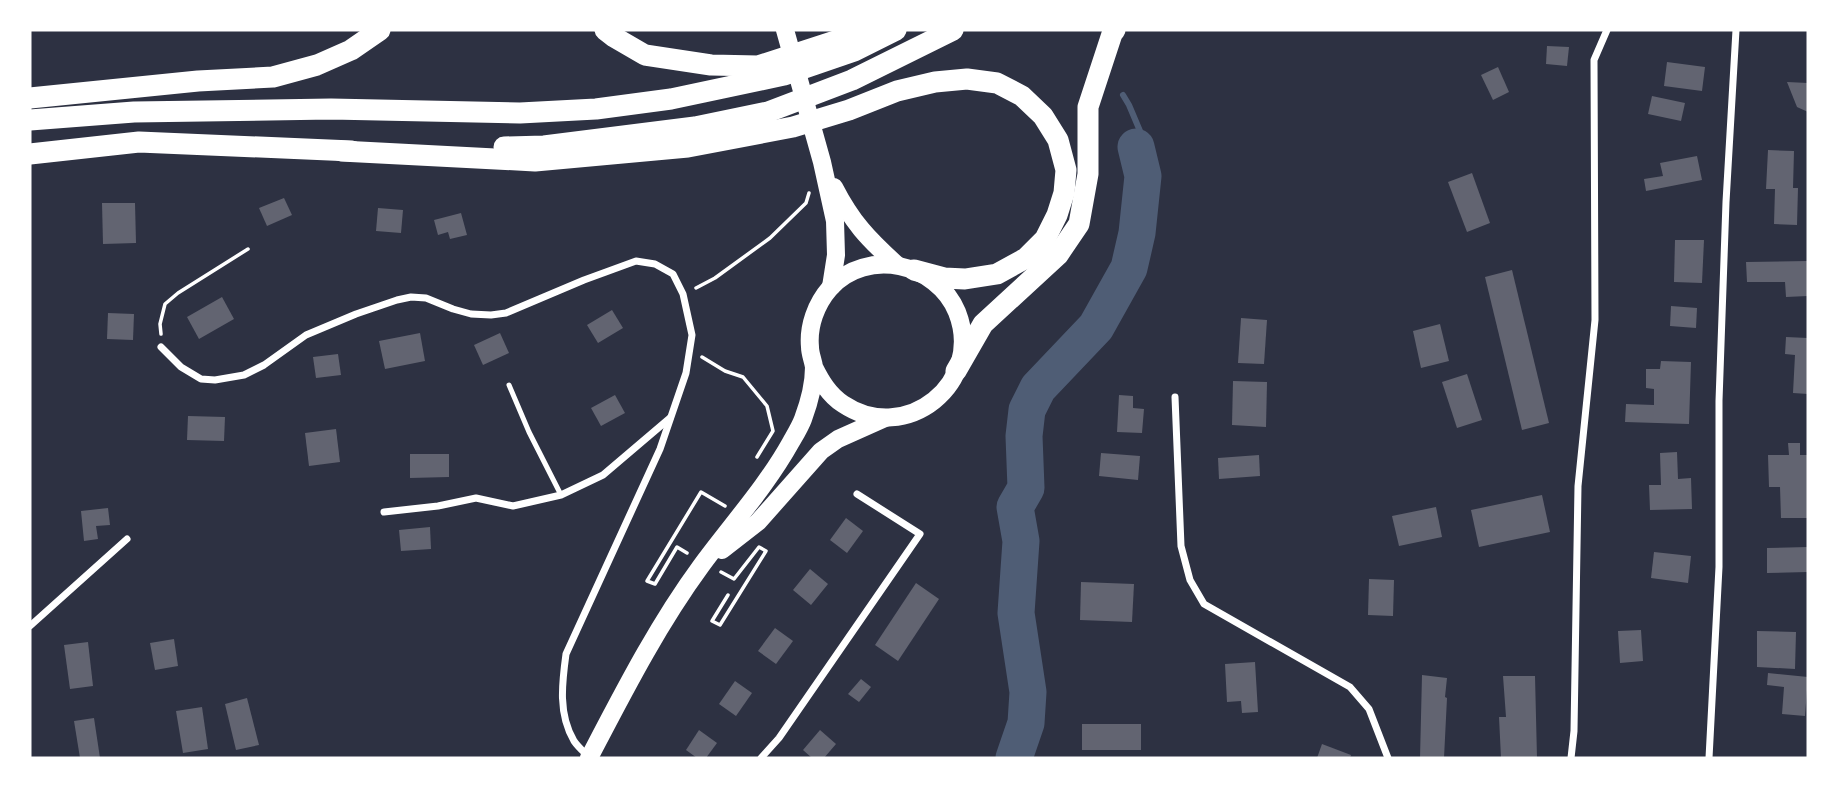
<svg xmlns="http://www.w3.org/2000/svg" width="1838" height="788" font-family="Ubuntu,sans-serif">
	<style>
		.lines { fill: none; stroke-linecap: round; stroke-linejoin: round }
		.stream { stroke: #4f5d75; stroke-width: 6 }
		.river { stroke: #4f5d75; stroke-width: 37 }
		.building { fill: #626471 }
		.path { stroke: #fff; stroke-width: 3.5 }
		.service { stroke: #fff; stroke-width: 5 }
		.minor { stroke: #fff; stroke-width: 7 }
		.primary { stroke: #fff; stroke-width: 18 }
		.motorway { stroke: #fff; stroke-width: 21 }
	</style>
	<rect width="100%" height="100%" fill="#2d3142"/>
	<g class="lines">
		<path class="stream" d="M1123,95l6,10 11,26 -4,16"/>
		<path class="river" d="M1014,758l12,-35 2,-31 -12,-79 5,-72 -6,-34 11,-19 -2,-52 3,-26 11,-22 58,-61 33,-59 8,-35 6,-57 -7,-29"/>
	</g>
	<g class="building">
		<path d="M1547,46l22,1 -2,19 -21,-2z"/>
		<path d="M1667,62l38,5 -3,24 -38,-5z"/>
		<path d="M1498,67l11,25 -16,8 -12,-25z"/>
		<path d="M1787,82l21,1v29l-11,-5z"/>
		<path d="M1652,96l33,7 -4,18 -33,-7z"/>
		<path d="M1768,150l26,1 -1,37h5l-1,37 -23,-1 1,-35h-9z"/>
		<path d="M1697,156l5,24 -56,11 -2,-12 19,-3 -3,-13z"/>
		<path d="M1472,173l18,50 -23,9 -19,-50z"/>
		<path d="M284,198l8,17 -25,11 -8,-18z"/>
		<path d="M102,203h33l1,40 -33,1z"/>
		<path d="M378,208l25,2 -2,23 -25,-2z"/>
		<path d="M461,213l6,22 -17,4 -2,-7 -10,3 -4,-15z"/>
		<path d="M1675,240h29l-2,43 -28,-1z"/>
		<path d="M1808,261v35l-22,1 -1,-15h-38l-1,-20z"/>
		<path d="M1512,270l37,153 -27,7 -37,-153z"/>
		<path d="M222,297l12,22 -35,20 -12,-22z"/>
		<path d="M1671,306l26,2 -1,20 -26,-2z"/>
		<path d="M612,310l11,18 -25,15 -11,-18z"/>
		<path d="M108,313l26,1 -1,26 -26,-1z"/>
		<path d="M1241,318l26,2 -3,44 -26,-1z"/>
		<path d="M1440,324l9,37 -28,7 -8,-37z"/>
		<path d="M420,333l5,28 -40,8 -6,-28z"/>
		<path d="M500,333l9,20 -26,12 -9,-20z"/>
		<path d="M1786,337l22,1v56l-15,-1 2,-38 -10,-1z"/>
		<path d="M338,354l3,21 -25,3 -3,-21z"/>
		<path d="M1661,361l30,1 -2,62 -64,-2 1,-18 28,1v-16l-8,-1v-19h14z"/>
		<path d="M1467,374l15,46 -25,8 -15,-46z"/>
		<path d="M1233,381l34,1 -1,45 -34,-2z"/>
		<path d="M615,395l10,18 -24,13 -10,-18z"/>
		<path d="M1119,395l14,1v12l11,1 -2,24 -25,-1z"/>
		<path d="M188,416l37,1 -1,24 -37,-1z"/>
		<path d="M336,429l4,33 -31,4 -4,-33z"/>
		<path d="M1788,443h12v12h8v63h-27l-1,-31h-11l-1,-32h21z"/>
		<path d="M1677,452l1,27 13,-1 1,31 -42,1 -1,-25h12l-1,-32z"/>
		<path d="M1101,453l39,3 -2,24 -39,-4z"/>
		<path d="M410,454h39v23l-39,1z"/>
		<path d="M1259,455l1,21 -41,3 -1,-21z"/>
		<path d="M1542,495l8,37 -71,15 -8,-37z"/>
		<path d="M1436,507l6,30 -43,9 -7,-30z"/>
		<path d="M108,508l2,17 -14,1 2,13 -14,2 -3,-30z"/>
		<path d="M846,518l17,13 -16,22 -17,-13z"/>
		<path d="M430,527l1,22 -30,2 -2,-21z"/>
		<path d="M1808,547v25l-41,1v-25z"/>
		<path d="M1654,552l37,4 -3,27 -37,-5z"/>
		<path d="M810,569l18,15 -17,21 -18,-15z"/>
		<path d="M1369,579l25,1 -1,36 -25,-1z"/>
		<path d="M1081,582l53,2 -2,38 -52,-2z"/>
		<path d="M916,583l23,16 -41,62 -23,-16z"/>
		<path d="M775,628l18,13 -17,23 -18,-13z"/>
		<path d="M1641,630l2,31 -23,2 -2,-32z"/>
		<path d="M1757,631l39,1 -1,37 -38,-2z"/>
		<path d="M174,639l4,27 -23,4 -5,-27z"/>
		<path d="M88,642l5,44 -23,3 -6,-44z"/>
		<path d="M1255,662l3,50 -16,1 -1,-12 -14,1 -2,-38z"/>
		<path d="M1768,673l40,4 -3,39 -23,-2 2,-27 -17,-2z"/>
		<path d="M1422,675l25,3 -2,19 2,1 -3,60h-24z"/>
		<path d="M1503,676h32l2,82h-36l-2,-41h7z"/>
		<path d="M861,679l10,8 -12,15 -11,-8z"/>
		<path d="M735,681l17,12 -16,23 -17,-12z"/>
		<path d="M247,698l12,47 -23,5 -11,-46z"/>
		<path d="M202,707l6,42 -25,4 -7,-42z"/>
		<path d="M94,718l6,40h-20l-6,-37z"/>
		<rect x="1082" y="724" width="59" height="26"/>
		<path d="M699,730l18,13 -11,15h-9l-11,-8z"/>
		<path d="M820,730l16,14 -12,14h-12l-9,-8z"/>
		<path d="M1322,744l29,11 -1,3h-33z"/>
	</g>
	<g class="lines">
		<g class="path">
			<path d="M696,288l19,-10 55,-40 36,-35 3,-10"/>
			<path d="M161,334l-1,-10 5,-20 13,-11 70,-44"/>
			<path d="M702,357l23,14 18,6 24,29 6,25 -16,26"/>
			<path d="M687,553l-10,-6 -22,37 -8,-3 54,-89 24,14"/>
			<path d="M721,572l13,7 25,-32 7,4 -46,74 -8,-4 16,-26"/>
		</g>
		<path class="service" d="M509,385l20,47 32,63"/>
		<g class="minor">
			<path d="M161,347l20,20 20,12 14,1 29,-5 20,-10 42,-30 50,-21 41,-14 14,-3 15,1 27,11 18,5 20,1 15,-2 78,-33 52,-19 19,3 18,10 10,20 9,41 -6,38 -26,76 -94,205c-4,29 -8,60 8,87 4,6 10,11 15,16"/>
			<path d="M1175,397l6,149 9,34 14,24 146,83 19,22 19,49"/>
			<path d="M384,512l54,-6 38,-8 37,8 48,-11 42,-20 67,-57"/>
			<path d="M30,626l97,-87"/>
			<path d="M761,758l18,-20 141,-204 -63,-40"/>
			<path d="M1571,758l3,-27 4,-245 17,-166 -1,-260 13,-30"/>
			<path d="M1709,758l10,-191v-166l7,-199 10,-172"/>
		</g>
		<g class="primary">
			<path d="M785,30l37,132 13,59 1,34 -5,32"/>
			<path d="M834,187c18,35 34,52 63,78"/>
			<path d="M722,550l36,-28 63,-71 17,-12 47,-21"/>
			<path d="M589,758c34,-65 68,-132 112,-192 30,-41 65,-79 90,-124 4,-7 9,-15 12,-23 6,-16 11,-34 11,-52 -1,-7 -4,-13 -4,-20 -2,-21 6,-43 20,-59 37,-41 107,-25 127,24 28,71 -51,134 -114,92 -14,-9 -22,-23 -29,-37"/>
		</g>
		<g class="motorway">
			<path d="M605,30l9,7 31,18 66,10 47,1 111,-36"/>
			<path d="M30,98l168,-17 75,-4 44,-12 34,-15 29,-20"/>
			<path d="M30,120l104,-8 197,-3 189,4 76,-4 75,-10 113,-24 70,-24 42,-21"/>
			<path d="M504,147l40,-1 151,-19 73,-15 84,-32 101,-50"/>
			<path d="M341,151l194,10 153,-14 105,-20 56,-17 48,-19 38,-9 32,-3 30,4 25,13 21,20 15,24 8,30 -2,23 -7,22 -12,24 -19,19 -29,16 -32,5 -21,-1 -30,-8"/>
			<path d="M30,154l109,-12 213,9"/>
			<path d="M956,371l27,-47 75,-69 21,-31 9,-50v-67l24,-73 3,-4"/>
		</g>
	</g>
	<rect width="1838" height="788" fill="none" stroke="#ffffff" stroke-width="63"/>
</svg>
